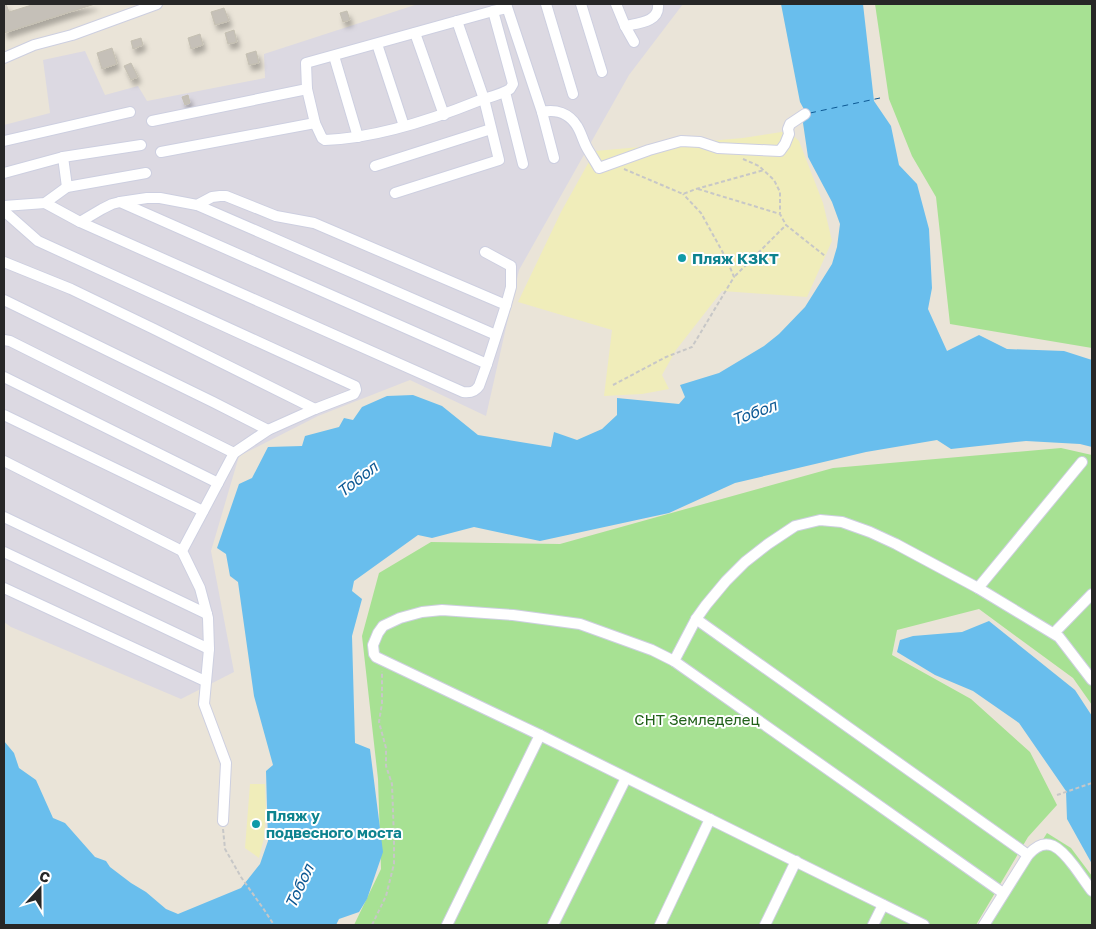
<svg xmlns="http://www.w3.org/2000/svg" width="1096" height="929" font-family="'Golos Text',sans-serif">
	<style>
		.industrial { fill: #dcd9e2 }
		.green { fill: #a7e193 }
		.sand { fill: #f0edba }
		.water { fill: #69beed }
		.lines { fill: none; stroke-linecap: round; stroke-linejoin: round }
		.ferry { stroke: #0d5994; stroke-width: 1; stroke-dasharray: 6 5; stroke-linecap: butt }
		.building { fill: #c5c0b8; stroke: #c5c0b2; filter: url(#shadow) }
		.minor-casing { stroke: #cdcfe0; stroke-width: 12 }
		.path { stroke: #c7c7c7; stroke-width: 2; stroke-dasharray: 4 2.5; stroke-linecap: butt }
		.minor { stroke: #fff; stroke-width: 10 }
		.culture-dot { fill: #0f9aa8; stroke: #fff; stroke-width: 2 }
		.labels { text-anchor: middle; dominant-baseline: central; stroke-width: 4; stroke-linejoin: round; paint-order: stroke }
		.culture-label { font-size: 15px; font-weight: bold; fill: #0d838f; stroke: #fff; text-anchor: start }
		.park-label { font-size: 15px; fill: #216119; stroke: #fff }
		.water-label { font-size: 16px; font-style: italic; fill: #0d5994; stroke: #fff }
	</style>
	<defs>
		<filter id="shadow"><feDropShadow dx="3" dy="5.5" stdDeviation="2.5" flood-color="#0004"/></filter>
	</defs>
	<rect width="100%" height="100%" fill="#eae4d8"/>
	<path class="industrial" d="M418,4h265l-54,71 -110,195 -33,146 -76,-36 -92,36 -79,40 -28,95 23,121 -53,27 -170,-72 -7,-5v-497l46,-12 -7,-53 42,-9 20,44 33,-9 9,15 118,-23 -1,-24z"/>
	<g class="green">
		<path d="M875,4h217v344l-142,-24 -14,-127 -24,-41 -23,-57z"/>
		<path d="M1061,448l31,7v250l-19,-27 -94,-69 -82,21 -5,25 79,44 59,53 27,53 -29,32 -52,88h-622l27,-56 -3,-90 -16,-143 17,-63 52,-31 129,2 273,-76z"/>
		<path d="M1047,833l24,15 21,28v49h-102z"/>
	</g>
	<g class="sand">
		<path d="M788,131l11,10 24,62 9,38 -25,56 -85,-6 -46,59 -14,25 7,14 -27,5 -38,2 8,-66 -94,-28 43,-90 34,-61 148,-13z"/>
		<path d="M250,784h15l1,25 -2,29 -5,20 -14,-10z"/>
	</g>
	<g class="water">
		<path d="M781,4h82l11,97 17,25 8,39 18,19 12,45 3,59 -4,21 19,42 32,-16 28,14 57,2 28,9v87l-12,-3 -54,-3 -75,8 -14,-9 -71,12 -131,31 -66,30 -129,28 -66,-14 -42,11 -14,-3 -64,46 -2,10 10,8 -10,37 3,107 15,6 13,103 -16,47 -8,13 -20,7 -3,6h-332v-184l10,12 5,15 17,12 17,38 12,5 30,34 11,4 4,6 21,16 15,9 20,17 12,5 63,-26 19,-24 8,-23 -2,-70 7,-6 -19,-69 -16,-114 -8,-6 -4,-22 -9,-6 22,-64 13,-6 16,-31 34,-1 3,-10 34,-9 5,-9 9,2 9,-13 25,-11 26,-1 29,11 36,29 73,12 3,-15 23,8 25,-11 15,-14v-17l62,6 6,-7 -5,-12 39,-12 45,-27 15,-12 26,-27 27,-43 5,-17 3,-23 -8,-22 -24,-45 -5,-34 3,-10 -6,-11z"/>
		<path d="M989,621l86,69 17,26v148l-25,-45 -1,-28 -47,-68 -46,-32 -38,-16 -38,-23 3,-12 13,-4 49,-4z"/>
	</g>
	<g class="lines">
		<path class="ferry" d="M810,113l70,-15"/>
	</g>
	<g class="building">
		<path d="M6,4l3,8 26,-8h60l-91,29v-28z"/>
		<path d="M224,8l5,13 -14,4 -4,-13z"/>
		<path d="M347,11l3,9 -7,2 -3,-9z"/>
		<path d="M234,30l3,12 -9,2 -3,-11z"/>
		<path d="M200,34l3,11 -12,4 -3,-11z"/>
		<path d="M141,38l2,7 -10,4 -2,-8z"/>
		<path d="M112,48l5,16 -15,5 -5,-16z"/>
		<path d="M256,51l3,12 -10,2 -3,-11z"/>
		<path d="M131,63l7,14 -7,3 -7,-14z"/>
		<path d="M188,95l2,8 -5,2 -3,-8z"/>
	</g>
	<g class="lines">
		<defs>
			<g id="minor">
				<path d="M506,4l36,108 12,46"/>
				<path d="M546,4l27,90"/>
				<path d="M581,4l21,68"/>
				<path d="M616,4l9,22c14,-3 35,-4 33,-22"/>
				<path d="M625,26l9,16"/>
				<path d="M415,33l29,82"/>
				<path d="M377,44l27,82"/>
				<path d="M334,56l24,81"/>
				<path d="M4,58l30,-13 38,-10 85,-31"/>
				<path d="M505,92l18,72"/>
				<path d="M542,112c14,-3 27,1 35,14 4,6 6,15 10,22 4,7 8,13 12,20l50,-18 32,-9 19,1 18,6 62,3 5,-7 4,-10 -1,-5 2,-5 15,-10"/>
				<path d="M152,121l155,-32 -1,-26 187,-52 14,-3"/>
				<path d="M315,123l7,15 3,2c51,-2 106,-20 153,-39 11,-4 22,-6 32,-12l3,-5 -20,-73"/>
				<path d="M4,141l126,-29"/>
				<path d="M161,152l154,-29 -8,-34"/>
				<path d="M63,157l4,30"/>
				<path d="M375,166l116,-37"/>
				<path d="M4,173l59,-16 78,-12"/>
				<path d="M395,193l104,-33 -15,-61 -27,-78"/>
				<path d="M120,202l367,162"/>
				<path d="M45,203l35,19 383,170c7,1 12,0 16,-6l8,-22 19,-59 5,-18v-21l-26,-14"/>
				<path d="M197,205l299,130"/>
				<path d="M4,206l41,-3 22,-16 79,-14"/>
				<path d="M4,211l34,30 317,145 1,4 -2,4 -39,15 -47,21 -34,23 -52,98 18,37 8,30 1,31 -5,55 22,59 -3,58"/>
				<path d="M80,222l22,-13 10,-5 8,-2 27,-4h13l37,7 15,-8 8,-1h6l50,20 38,7 192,82"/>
				<path d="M4,262l67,27 83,40 161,80"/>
				<path d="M4,300l209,102 55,28"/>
				<path d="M4,340l6,1 224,112"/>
				<path d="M4,377l214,106"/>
				<path d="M4,415l199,96"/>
				<path d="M4,461l178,90"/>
				<path d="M4,517l203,97"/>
				<path d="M4,552l205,97"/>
				<path d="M4,588l201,93"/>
				<path d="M978,588l104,-126"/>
				<path d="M696,619l332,236"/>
				<path d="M1054,633l38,-39"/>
				<path d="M674,661l22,-42 10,-14 20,-24 19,-19 23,-18 27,-18 25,-6 22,2 28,10 26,12 82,44 81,49 33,43"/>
				<path d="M447,925l93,-190"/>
				<path d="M553,925l73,-147"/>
				<path d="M660,925l50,-106"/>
				<path d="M765,925l31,-64"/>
				<path d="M873,925l10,-20"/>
				<path d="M924,925l-384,-190 -164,-78 -2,-3 -1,-9 5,-12 5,-7 17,-8 22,-6 20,-2 71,5 67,9 72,26 22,11 329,232"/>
				<path d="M984,925l44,-70c19,-22 33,-6 46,11 6,8 12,17 18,25"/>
			</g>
		</defs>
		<use href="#minor" class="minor-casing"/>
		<g class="path">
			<path d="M743,159l16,7 15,14 6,12v21"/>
			<path d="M624,169l59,25 13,-5 68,-19"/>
			<path d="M698,189l82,25 6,11 39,31"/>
			<path d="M735,276l51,-51"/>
			<path d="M613,385l53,-28 26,-10 42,-70 -7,-17 -26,-47 -18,-19"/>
			<path d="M1057,795l35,-12"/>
			<path d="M223,829l2,20 16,28 24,34 9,14"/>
			<path d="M372,925l14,-29 8,-32v-26l-2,-54 -6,-18v-18l-7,-26 3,-19v-32"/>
		</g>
		<use href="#minor" class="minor"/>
	</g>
	<g class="culture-dot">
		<circle cx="682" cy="258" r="5"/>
		<circle cx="256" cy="824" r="5"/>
	</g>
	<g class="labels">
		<g class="culture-label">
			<text x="692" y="258">Пляж КЗКТ</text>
			<text x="266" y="815">Пляж у<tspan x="266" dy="17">подвесного моста</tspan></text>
		</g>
		<g class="park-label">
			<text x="697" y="719">СНТ Земледелец</text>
		</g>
		<g class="water-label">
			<text transform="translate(754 412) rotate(-20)">Тобол</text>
			<text transform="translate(357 479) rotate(-38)">Тобол</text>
			<text transform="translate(299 886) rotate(-65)">Тобол</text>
		</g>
	</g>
	<rect width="1096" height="929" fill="none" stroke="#272727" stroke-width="10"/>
	<g transform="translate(40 889) rotate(21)" stroke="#ffffff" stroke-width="4" paint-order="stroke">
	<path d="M0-4L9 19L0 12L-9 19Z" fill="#272727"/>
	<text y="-8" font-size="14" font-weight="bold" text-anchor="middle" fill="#272727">С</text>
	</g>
</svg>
